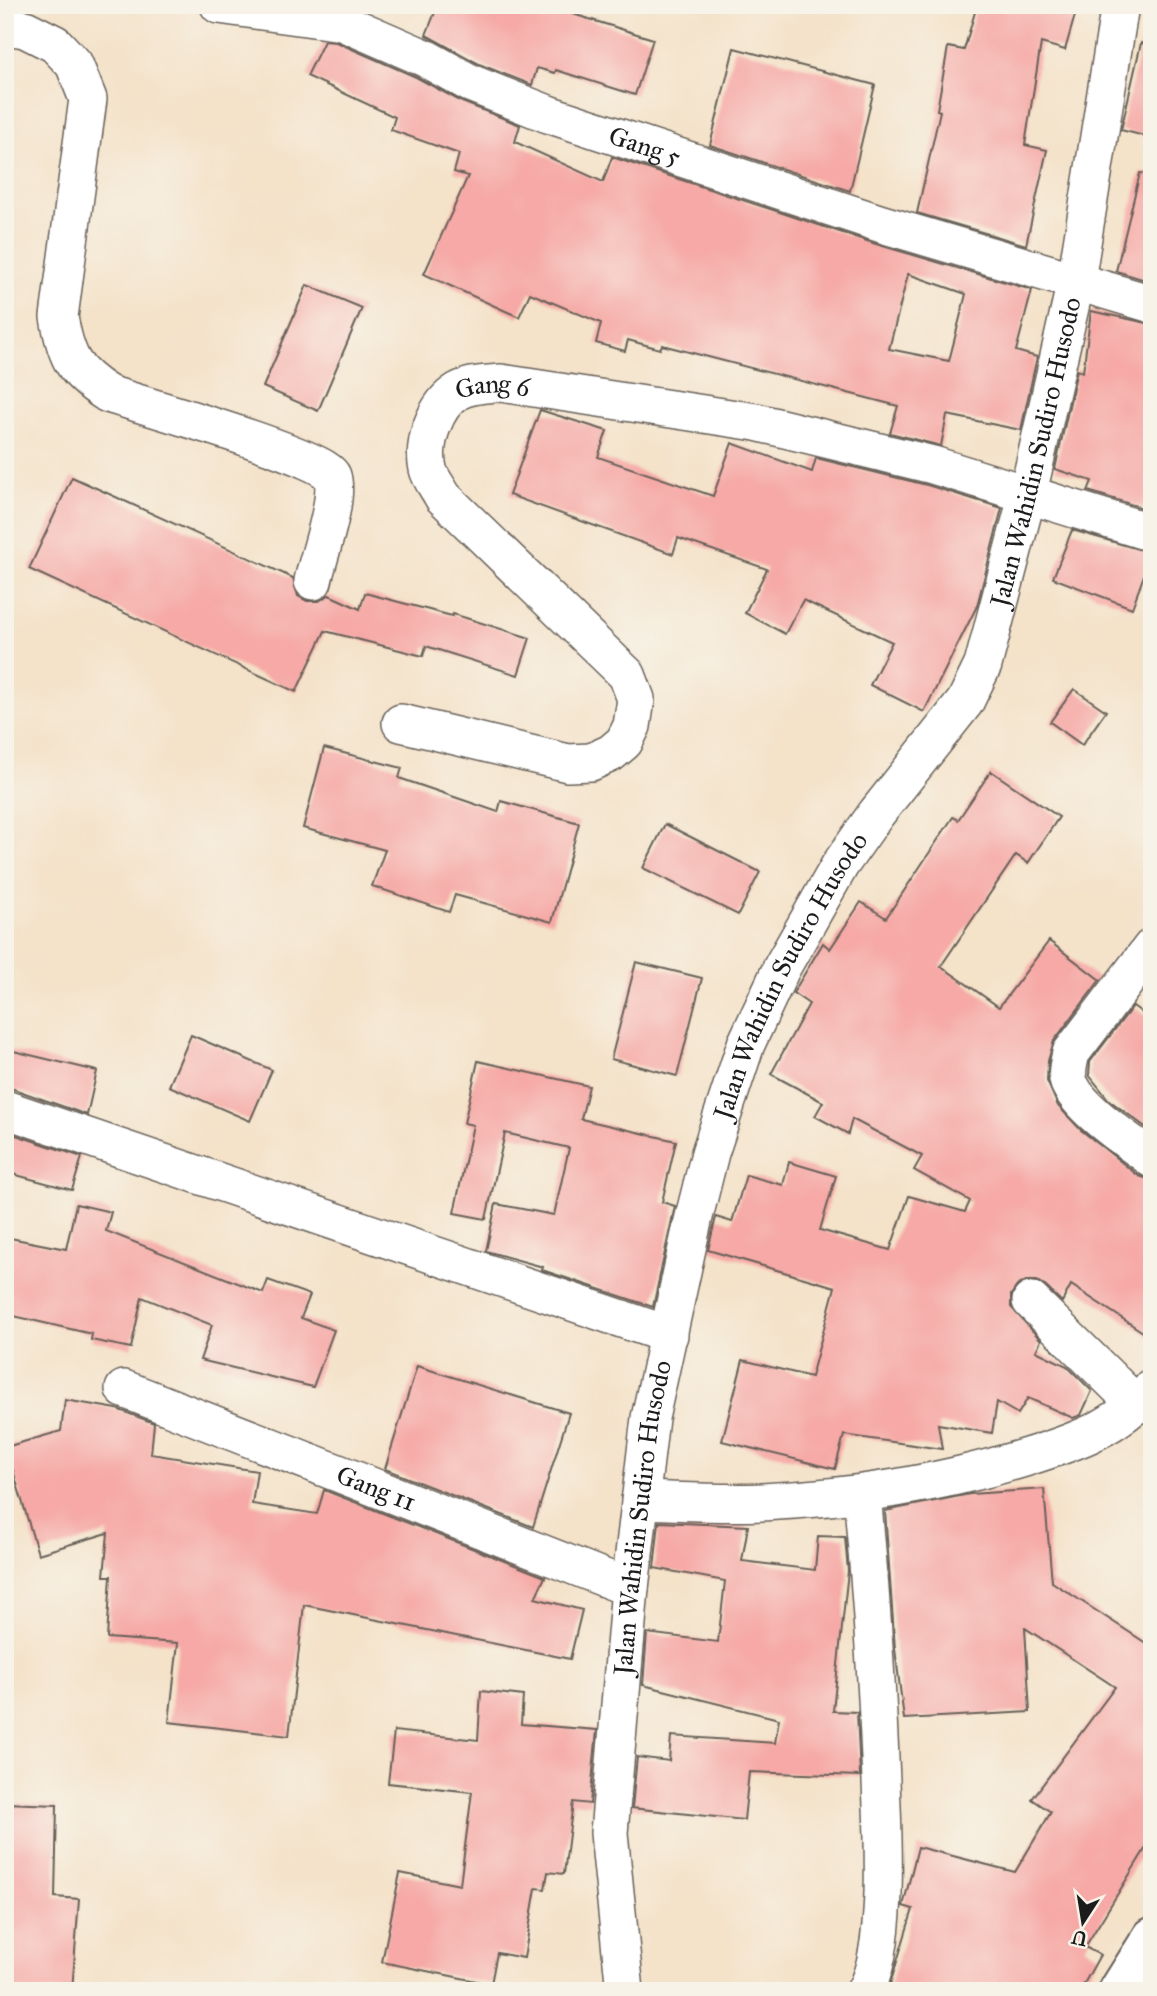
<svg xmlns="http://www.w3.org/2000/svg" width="1157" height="1996" font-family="'IM FELL Great Primer',serif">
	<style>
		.building { fill: #f6a9a6; fill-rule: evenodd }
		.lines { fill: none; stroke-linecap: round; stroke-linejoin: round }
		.street-casing { stroke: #686159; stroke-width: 40 }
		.secondary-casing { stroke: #686159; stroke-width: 42 }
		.street { stroke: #fff; stroke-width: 37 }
		.secondary { stroke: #fff; stroke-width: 38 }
		.labels { text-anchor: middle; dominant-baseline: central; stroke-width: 6; stroke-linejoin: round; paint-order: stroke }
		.street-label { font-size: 26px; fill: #1c1c1c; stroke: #f7f3e8 }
	</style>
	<rect width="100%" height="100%" fill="#f7f3e8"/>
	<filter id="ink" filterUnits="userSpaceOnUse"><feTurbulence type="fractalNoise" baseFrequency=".0143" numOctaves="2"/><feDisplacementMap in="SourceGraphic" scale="14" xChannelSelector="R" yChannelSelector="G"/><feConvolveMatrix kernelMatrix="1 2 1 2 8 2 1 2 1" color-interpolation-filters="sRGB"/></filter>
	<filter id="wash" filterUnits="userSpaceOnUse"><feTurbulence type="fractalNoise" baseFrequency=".00686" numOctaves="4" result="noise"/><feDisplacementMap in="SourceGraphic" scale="28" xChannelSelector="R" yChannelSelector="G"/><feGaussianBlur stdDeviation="1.57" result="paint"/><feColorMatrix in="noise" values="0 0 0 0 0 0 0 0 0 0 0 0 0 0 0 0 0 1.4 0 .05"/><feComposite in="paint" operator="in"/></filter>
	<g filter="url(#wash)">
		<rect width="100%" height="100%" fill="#f4e2c9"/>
		<g id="blocks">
			<g class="building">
				<path d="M438,5h138l-3,9 80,25 -18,56 -79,-25 -1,3 -18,-5 -5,17 -53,-21 -53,-29z"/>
				<path d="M977,5h101l-13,45 -24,-7 -16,102 22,5 -21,95 -109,-32 23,-102 -3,-1 11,-63 16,3z"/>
				<path d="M324,41l12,1 80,35 46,25 58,23 -5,17 88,40 9,-25 264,87 156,46 -16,61 21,6 -16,73 -74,-15 -6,31 -51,-13 8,-27 -236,-61 -2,4 -32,-9 -3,11 -29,-8 5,-20 -71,-30 -11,24 -95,-43 44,-98 -14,-4 5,-18 -68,-24 4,-13 -88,-41zM908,274l58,20 -17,67 -60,-12z"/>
				<path d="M1141,43l11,2v93l-31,-8z"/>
				<path d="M734,48l141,37 -25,106 -140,-46z"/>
				<path d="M1140,173l12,1v108l-36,-11z"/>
				<path d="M307,285l55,23 -44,103 -55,-24z"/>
				<path d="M1091,311l61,13v187l-64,-20 4,-10 -37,-12 22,-99 6,2z"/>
				<path d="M540,410l67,21 -9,26 115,39 19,-53 80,29 4,-14 111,27 75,23 -25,98 -53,106 -54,-27 22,-43 -89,-42 -18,34 -40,-21 22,-44 -89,-31 -5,16 -164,-59z"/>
				<path d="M72,477l221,101 5,18 9,5h12l10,-6 31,14 5,-16 87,23 1,-2 77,24 -12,37 -92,-29 -3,10 -98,-25 -29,61 -267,-123z"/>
				<path d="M1072,530l80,23 -20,55 -79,-30z"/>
				<path d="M1074,689l32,22 -24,34 -32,-23z"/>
				<path d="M324,748l78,20 -3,10 99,34 3,-11 78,22 -27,99 -97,-27 -6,17 -77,-26 13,-36 -82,-22z"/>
				<path d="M991,771l68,46 -31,46 -12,-8 -75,111 58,41 50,-66 51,39 -46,61 -6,20 -1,20 11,25 23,24 58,46 13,4v158l-81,-53 -9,17 -17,-16 -8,-5h-11l-9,5 -6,9v12l30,33 -5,11 31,15 25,25 -11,24 -8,3 -45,-20 -10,16 -21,-12 -5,31 -54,-9 4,25 -98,-14 -9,34 -113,-28 21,-81 68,17 24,-90 -127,-37 8,-33 16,5 14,-47 37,10 6,-23 47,14 -16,54 70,20 19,-54 56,16 5,-11 -56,-31 8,-14 -70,-37 -4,15 -33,-18 8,-14 -52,-28 38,-70 -16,-11 30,-50 7,6 31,-47 25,16 67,-101 5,3z"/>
				<path d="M665,824l95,48 -22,43 -95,-47z"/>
				<path d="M636,962l66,16 -25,98 -66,-17z"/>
				<path d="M1133,1006l19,14v112l-43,-32 -20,-25 1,-13z"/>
				<path d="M191,1035l81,35 -22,51 -81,-35z"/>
				<path d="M5,1049l92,22 -10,44 -82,-29z"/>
				<path d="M478,1061l111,25 -8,33 95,22 -14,61 13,4 -22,101 -111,-37 1,-3 -57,-16 10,-47 58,11 15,-67 -64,-15 -19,86 -32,-6 19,-88 -9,-2z"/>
				<path d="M10,1133l72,24 -10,33 -67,-18v-19z"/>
				<path d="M76,1204l35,8 -5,19 157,62 5,-13 42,15 -9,23 33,12 -21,57 -113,-27 12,-35 -70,-28 -11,51 -40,-8 1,-6 -87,-20v-77l61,12z"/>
				<path d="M417,1366l152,47 -36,114 -148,-58z"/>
				<path d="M65,1400l52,9 37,14 -3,31 106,17 -5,33 65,10 7,-24 221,87 -10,21 47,12 -12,49 -266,-54 -15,131 -120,-14 9,-79 -71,-5 4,-62h-7l4,-43 -70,21 -32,-107 55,-16z"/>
				<path d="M1044,1489l8,93 100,65v191l-67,109 15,8 -20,36h-192l25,-82 -10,-3 15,-59 97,25 36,-60 -19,-13 83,-112 -90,-59 5,84 -126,7 -9,-70 -10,-138 85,-17z"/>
				<path d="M659,1522l89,4 -6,35 73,9 3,-34 27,1 3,34 -15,140 24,1 3,64 -111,-4 -5,48 -112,-12 5,-51 32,4 2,-25 104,7 4,-24 -136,-34 4,-52 71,9 7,-61 -71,-13z"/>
				<path d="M481,1691l42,5 -2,28 76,6 -7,74 -17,-2 -9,72 -16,-2 -3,17 -9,-1 -12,70 -27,-5 -6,31 -109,-22 18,-89 60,12 12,-93 -84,-9 6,-52 84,9z"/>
				<path d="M5,1803l52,2 -2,92 24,2 -7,92h-67z"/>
			</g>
		</g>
	</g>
	<g filter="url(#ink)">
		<use href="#blocks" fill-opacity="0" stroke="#686159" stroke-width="2"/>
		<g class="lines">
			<defs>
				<g id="street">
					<path id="s1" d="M219,5l123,17 83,36 45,25 78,31 334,110 270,80"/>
					<path d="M5,26l20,3 30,15 19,20 14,35 -29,218c7,40 14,55 49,77 31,10 217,63 224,82 8,23 -14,81 -19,105"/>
					<path id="s2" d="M401,723l167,40 23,-1 20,-9 13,-11 8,-16 4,-27 -9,-24 -184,-178c-4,-8 -13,-19 -15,-28 -6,-26 7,-64 30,-78 13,-7 29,-7 43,-8l255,39 177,43 219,68"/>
					<path d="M1152,947l-81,106c-2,9 -6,23 -1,32 13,27 58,55 82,74"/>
					<path d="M5,1109l664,226"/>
					<path d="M1031,1301l106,104"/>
					<path id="s3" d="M124,1389l506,199"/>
					<path d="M862,1494c9,96 15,191 19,287 2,52 9,165 -16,210"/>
					<path d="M640,1500c40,1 82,4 122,2 89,-4 177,-18 262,-44 48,-15 95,-30 128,-71"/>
					<path id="s4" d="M625,1991l-16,-158 21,-245 20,-170 43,-197 17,-68 36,-109 36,-77 58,-102 36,-51 89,-112 18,-37 45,-172 48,-212 44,-276"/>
				</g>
				<path id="secondary" d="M1118,1991l34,-54"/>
			</defs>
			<use href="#street" class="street-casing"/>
			<use href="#secondary" class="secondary-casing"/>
			<use href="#street" class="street"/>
			<use href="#secondary" class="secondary"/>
		</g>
	</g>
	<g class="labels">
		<g class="street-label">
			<text stroke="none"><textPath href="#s1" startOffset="452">Gang 5</textPath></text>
			<text stroke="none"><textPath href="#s2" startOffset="716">Gang 6</textPath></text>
			<text stroke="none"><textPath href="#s4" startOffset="1631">Jalan Wahidin Sudiro Husodo</textPath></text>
			<text stroke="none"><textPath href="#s4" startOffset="1043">Jalan Wahidin Sudiro Husodo</textPath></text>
			<text stroke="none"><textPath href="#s3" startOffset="271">Gang 11</textPath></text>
			<text stroke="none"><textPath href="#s4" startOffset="476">Jalan Wahidin Sudiro Husodo</textPath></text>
		</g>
	</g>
	<rect width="1157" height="1996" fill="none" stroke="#f7f3e8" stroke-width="28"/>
	<g transform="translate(1083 1922) rotate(192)" stroke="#f7f3e8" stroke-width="5" paint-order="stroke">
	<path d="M0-5L12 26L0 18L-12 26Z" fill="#1c1c1c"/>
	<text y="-10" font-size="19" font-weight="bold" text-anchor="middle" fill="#1c1c1c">U</text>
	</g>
</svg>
